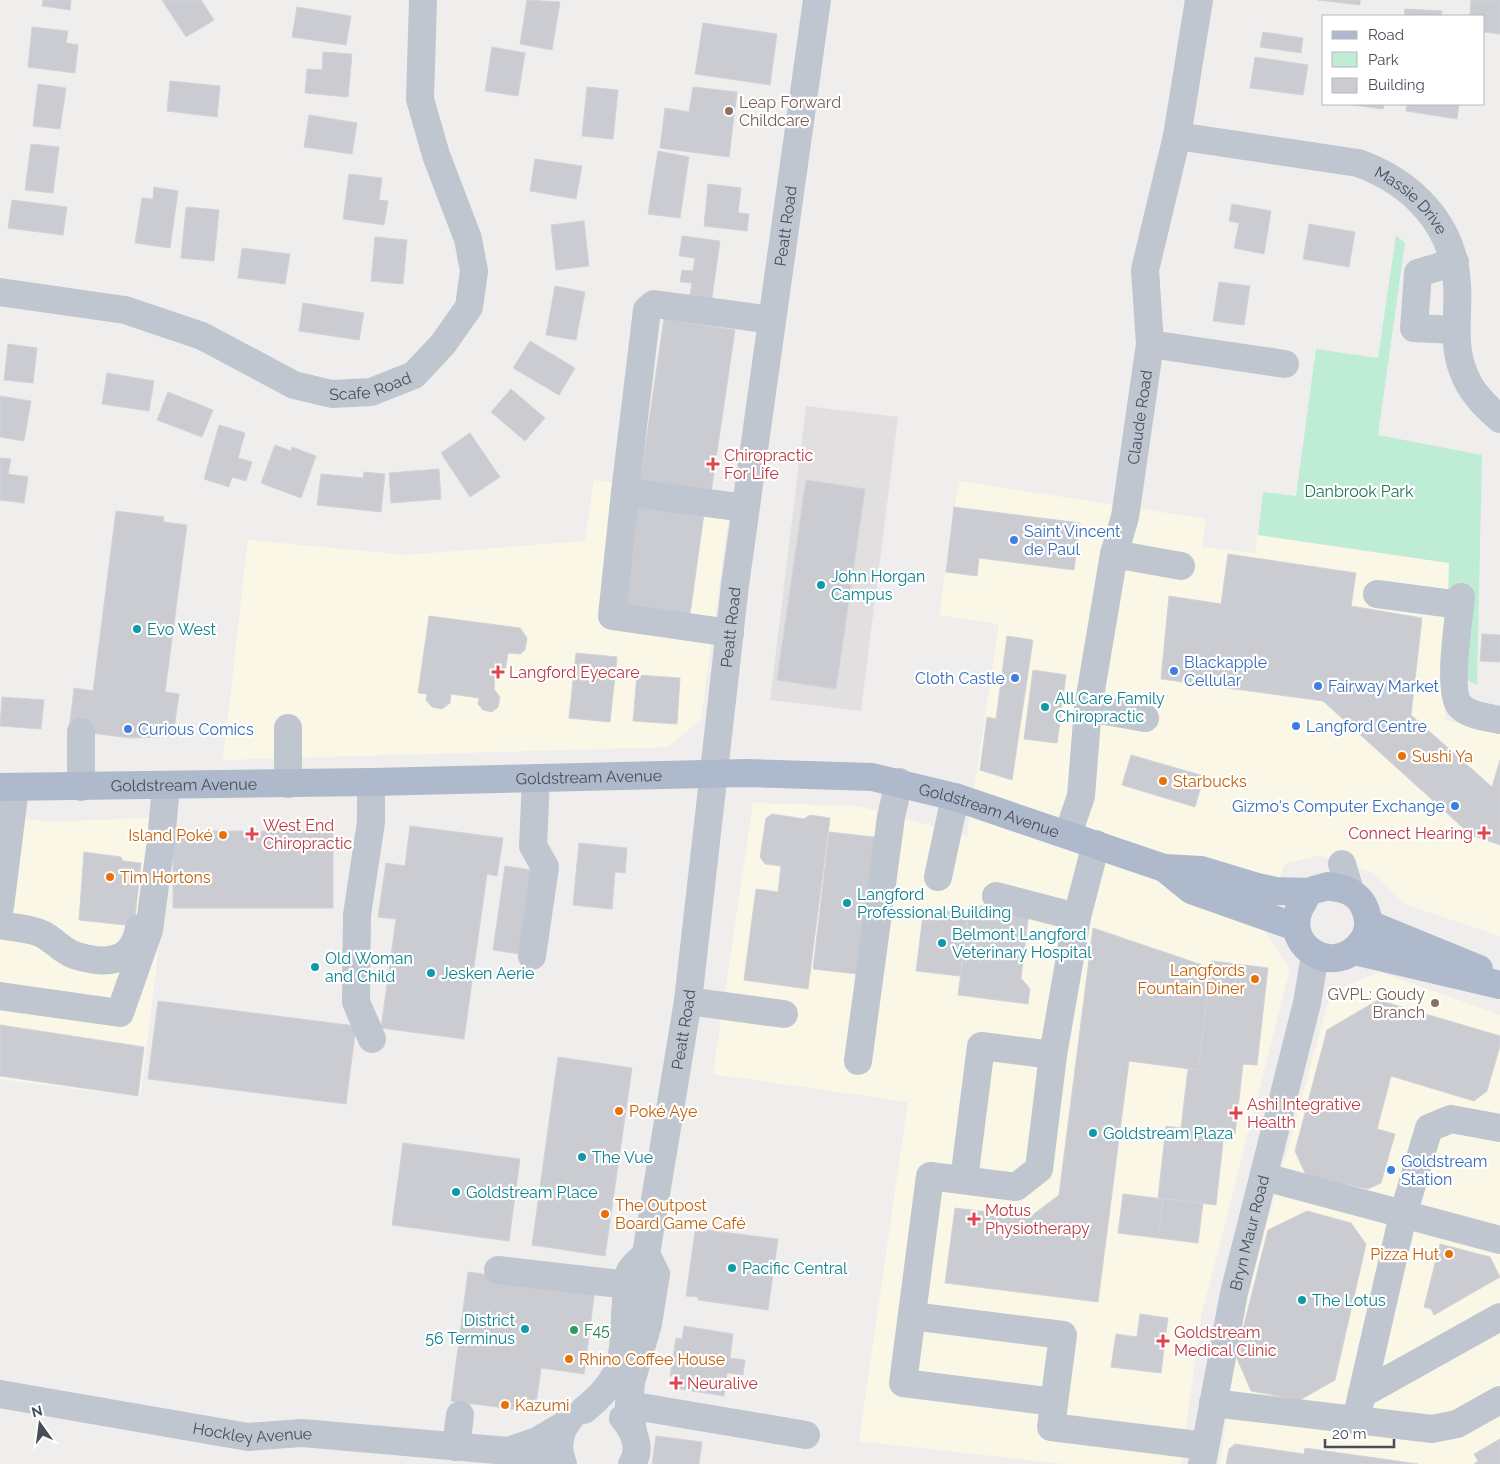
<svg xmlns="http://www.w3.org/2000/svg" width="1500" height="1464" font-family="Raleway,sans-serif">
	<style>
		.commercial { fill: #faf7e7 }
		.education { fill: #e1dfdf }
		.green { fill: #beecd5 }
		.building { fill: #caccd2; stroke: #d2d3d9 }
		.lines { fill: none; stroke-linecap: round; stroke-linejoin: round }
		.minor { stroke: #bfc6cf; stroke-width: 28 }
		.major { stroke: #aeb9cb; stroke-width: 28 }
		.education-dot { fill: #8d6e63; stroke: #fff; stroke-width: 2 }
		.health-dot { fill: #e0444e; stroke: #fff; stroke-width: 2 }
		.shop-dot { fill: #3f7fe0; stroke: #fff; stroke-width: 2 }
		.culture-dot { fill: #0f9aa8; stroke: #fff; stroke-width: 2 }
		.food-dot { fill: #e8710a; stroke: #fff; stroke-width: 2 }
		.leisure-dot { fill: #2e9e5b; stroke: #fff; stroke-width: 2 }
		.labels { text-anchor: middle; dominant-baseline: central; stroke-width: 4.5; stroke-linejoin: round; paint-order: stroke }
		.education-label { font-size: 16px; fill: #785e54; stroke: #fff; text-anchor: start }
		.street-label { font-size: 16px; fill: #474e5a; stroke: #fff }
		.health-label { font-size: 16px; fill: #be3a42; stroke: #fff; text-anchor: start }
		.park-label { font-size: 16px; fill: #1c7754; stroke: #fff }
		.shop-label { font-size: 16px; fill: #366cbe; stroke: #fff; text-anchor: start }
		.culture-label { font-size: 16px; fill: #0d838f; stroke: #fff; text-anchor: start }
		.food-label { font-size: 16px; fill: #c56008; stroke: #fff; text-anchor: start }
		.leisure-label { font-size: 16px; fill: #27864d; stroke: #fff; text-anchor: start }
	</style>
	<rect width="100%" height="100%" fill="#f0eeed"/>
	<g class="commercial">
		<path d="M594,480l137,19 -30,220 -33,28 -445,13 25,-220 158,15 179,-14z"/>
		<path d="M959,481l247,38 -4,28 53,6 2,-18 192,28 -4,157 55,12v204l-95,-32 -31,-31 -55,-18 -34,9 -25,60 30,45 -89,348 -20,147h-116l-206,-23 49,-339 -195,-28 40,-271 105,3 109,30 32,-212 -60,-9z"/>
		<path d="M0,816l49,6 126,-5 -35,280 -140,-18z"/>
		<path d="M1380,972l120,43v449h-280l19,-139 92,-333z"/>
	</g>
	<path class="education" d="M806,406l92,11 -37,294 -91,-11z"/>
	<path class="green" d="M1396,235l9,8 -27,192 104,20 -5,230 -31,-15 3,-107 -191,-28 5,-43 33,4 20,-147 62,9z"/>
	<g class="building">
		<path d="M43,0h28l-1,10 -28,-4z"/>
		<path d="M162,0h39l13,20 -28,17z"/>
		<path d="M527,0l33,2 -8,48 -32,-6z"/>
		<path d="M1318,0h42v5z"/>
		<path d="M1471,0h29v34l-16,-2v-16h-14z"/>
		<path d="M297,7l54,9 -5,29 -54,-8z"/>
		<path d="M1405,9l37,2 -1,5h-37z"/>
		<path d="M703,23l74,11 -7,51 -75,-11z"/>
		<path d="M32,27l36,4 -2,12 12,2 -3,28 -47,-6z"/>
		<path d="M1263,32l40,6 -2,15 -41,-6z"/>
		<path d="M492,47l33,6 -7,43 -33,-5z"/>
		<path d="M323,52l29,2 -4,43 -43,-4 2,-24 15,1z"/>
		<path d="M1255,57l53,8 -5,30 -53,-7z"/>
		<path d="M170,81l50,5 -3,31 -50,-6z"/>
		<path d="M38,84l28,4 -6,41 -27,-3z"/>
		<path d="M587,87l31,3 -5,49 -31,-3z"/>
		<path d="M693,87l44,5 -8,65 -69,-9 5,-40 24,4z"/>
		<path d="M1345,104h39l-1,5z"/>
		<path d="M1407,104h52l-2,15 -51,-8z"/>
		<path d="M309,115l48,8 -5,31 -48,-7z"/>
		<path d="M31,144l28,3 -6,46 -28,-3z"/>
		<path d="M658,151l31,6 -9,61 -32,-4z"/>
		<path d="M535,159l47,7 -6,33 -46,-8z"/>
		<path d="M349,174l33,4 -3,22 9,1 -4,24 -41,-6z"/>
		<path d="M708,184l33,4 -3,25 11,1 -2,17 -43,-5z"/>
		<path d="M154,187l24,4 -8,57 -35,-5 7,-45 11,1z"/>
		<path d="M12,200l55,7 -4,28 -55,-7z"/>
		<path d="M1232,204l39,7 -7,43 -30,-6 5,-25 -10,-2z"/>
		<path d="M186,207l33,3 -5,51 -33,-3z"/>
		<path d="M584,221l5,45 -33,4 -5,-45z"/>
		<path d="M1309,224l46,8 -6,35 -46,-8z"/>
		<path d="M682,236l38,5 -8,57 -22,-3 2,-12 -12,-1 2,-12 11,1 2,-13 -16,-2z"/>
		<path d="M375,237l32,3 -4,44 -32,-3z"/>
		<path d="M242,248l48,6 -5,30 -47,-6z"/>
		<path d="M1219,282l31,4 -6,39 -31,-4z"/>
		<path d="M555,286l30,6 -9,48 -30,-5z"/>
		<path d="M303,303l61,10 -5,27 -60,-9z"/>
		<path d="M664,319l71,11 -24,163 -71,-11z"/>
		<path d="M530,341l45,27 -16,27 -46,-27z"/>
		<path d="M8,344l29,4 -4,35 -29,-3z"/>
		<path d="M107,373l47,8 -5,30 -47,-7z"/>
		<path d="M511,389l34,29 -20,23 -34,-29z"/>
		<path d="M168,392l45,18 -11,27 -45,-17z"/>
		<path d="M0,396l31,5 -7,40 -24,-4z"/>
		<path d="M219,425l26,8 -7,25 14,4 -6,19 -14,-4 -3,10 -25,-8z"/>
		<path d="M470,433l30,44 -30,20 -29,-44z"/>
		<path d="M275,445l16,6 1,-4 24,9 -15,42 -40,-15z"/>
		<path d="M0,458l11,1 -3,15 20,3 -4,26 -24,-3z"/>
		<path d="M439,469l2,30 -50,4 -2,-30z"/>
		<path d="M364,472l21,2 -4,38 -64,-7 4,-31 42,4z"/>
		<path d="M806,480l59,9 -29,200 -59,-9z"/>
		<path d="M633,504l71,10 -14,100 -71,-10z"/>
		<path d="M954,507l126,16 -6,47 -95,-12 -2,18 -31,-4z"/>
		<path d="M116,511l48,6 -1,5 24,3 -22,167 14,2 -6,42 -43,2 -61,-8 5,-42 19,3z"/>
		<path d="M1228,554l128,19 -5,33 71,12 -11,97 81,72 8,-27v85l-29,-10 -148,-134 -162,-22 8,-83 52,8z"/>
		<path d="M429,616l91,12 7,10 -2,12 -5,4 -12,-1 -3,18 -10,7 -1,11 6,8 -2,10 -6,5 -9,-2 -5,-6 1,-6 -28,-4 -1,9 -8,6 -10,-2 -6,-7 1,-6 -9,-1z"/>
		<path d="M1482,634l18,1v27l-20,-1z"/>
		<path d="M1007,636l26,4 -21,140 -32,-10 7,-53 9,2z"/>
		<path d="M576,653l41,4 -7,65 -41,-4z"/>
		<path d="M1033,670l33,5 -9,68 -33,-4z"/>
		<path d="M637,675l43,3 -3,46 -44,-3z"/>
		<path d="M2,697l42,3 -3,29 -41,-3z"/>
		<path d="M1131,755l73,21 -9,31 -73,-22z"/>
		<path d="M772,814l32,5 6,-4 20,3 -22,171 -64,-9 12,-91 22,3 3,-26 -16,-2 -5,-7 6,-39z"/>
		<path d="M410,826l93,12 -6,38 -10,-2 -23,165 -83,-11 15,-109 -18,-2 8,-54 19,3z"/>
		<rect x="173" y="831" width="160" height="77"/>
		<path d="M829,832l53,6 -16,137 -53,-6z"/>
		<path d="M579,843l48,5 -2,25 -10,-1 -3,37 -39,-4z"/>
		<path d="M84,852l37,5 2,4 18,2 -7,63 -55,-6z"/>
		<path d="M505,866l33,5 -12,84 -33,-5z"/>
		<path d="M970,905l59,7 -8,66 9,11 -2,15 -70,-9z"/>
		<path d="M924,908l44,6 -8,62 -44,-5z"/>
		<path d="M1093,928l118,40 -13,102 -69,-9 -31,241 -153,-19 10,-75 75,9 29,-22z"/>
		<path d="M1212,961l56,7 -11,97 -14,-1 -8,70 -11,-1 -8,72 -58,-7 8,-72 15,2 7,-59 10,1z"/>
		<path d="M1378,1000l122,36v10l-13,45 -13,10 -83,-25 -14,53 18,5 -14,49 -13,6 -62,-14 -11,-24 32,-121z"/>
		<path d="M158,1001l198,25 -10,78 -198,-25z"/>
		<path d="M0,1025l144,22 -6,49 -138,-20z"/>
		<path d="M558,1057l74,11 -27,188 -73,-11z"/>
		<path d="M403,1143l117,16 -11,82 -117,-16z"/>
		<path d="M1123,1194l40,5 -5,39 -40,-5z"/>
		<path d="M1163,1199l40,4 -5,40 -40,-5z"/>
		<path d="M1307,1211l44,12 15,21 -31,136 -35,20 -49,-9 -15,-35 32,-126z"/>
		<path d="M707,1230l71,9 -10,71 -70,-10v-3l-12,-1 9,-65 12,1z"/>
		<path d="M1440,1244l50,13 10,20 -66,38 -3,-6 -7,-2z"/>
		<path d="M468,1272l127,17 -11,85 -43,-6 -6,44 -84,-11z"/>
		<path d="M1140,1314l28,4 -7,55 -50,-6 5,-33 21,3z"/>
		<path d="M684,1326l49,8 -3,24 15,2 -2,15 -16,-2 -3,23 -50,-8 2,-11 -6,-1 6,-38 6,1z"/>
		<path d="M656,1436l46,6 -3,22h-47z"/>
		<path d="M1500,1439v25h-26l4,-3 -4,-7z"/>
		<path d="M1235,1444l69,10 1,-6 113,16h-192l3,-15z"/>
	</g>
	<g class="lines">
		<g class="minor">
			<path id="s1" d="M1177,136l181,27c54,19 96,62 99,121 2,29 -5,59 6,87 7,20 21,34 37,48"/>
			<path d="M1455,262l-37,11 -4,55 42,2"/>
			<path id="s2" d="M0,292l125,18 77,26 92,49 38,9 39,-2 43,-17 29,-31 26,-37 5,-36 -6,-32 -32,-84 -16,-56 3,-99"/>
			<path d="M1150,344l135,20"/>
			<path d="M625,492l-13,124 118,17"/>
			<path d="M745,508l-120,-16 22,-182 7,-6 118,16"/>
			<path d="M1114,554l67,12"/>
			<path d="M1377,594l83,11"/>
			<path d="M1461,597c-2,20 -14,95 -1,109 9,10 27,11 40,14"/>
			<path d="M1088,708l57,10"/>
			<path d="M81,732v55"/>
			<path d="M371,782v40l-14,93 -1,87 16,37"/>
			<path d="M288,784v-56"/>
			<path id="s3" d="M1068,834l13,-38 7,-88 26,-154 11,-37 25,-173 -5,-74 32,-134 22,-136"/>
			<path d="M1342,864l8,27"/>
			<path d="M938,877l17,-80"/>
			<path d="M996,896l81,21"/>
			<path d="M0,907l15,-119"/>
			<path d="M0,925c13,3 30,3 42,9 11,5 20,17 32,21 30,10 59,9 65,-27"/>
			<path d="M532,956l13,-89 -12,-21 3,-68"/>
			<path d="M0,996l120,17 29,-83 12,-89 5,-55"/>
			<path d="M688,1001l96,13"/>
			<path d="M858,1061l33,-244 8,-35"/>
			<path d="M1264,1177l236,63"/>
			<path d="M964,1180l17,-134 72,9"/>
			<path d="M498,1270l130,15"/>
			<path d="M912,1316l151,19 -12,92 154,19"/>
			<path id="s4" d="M0,1394l248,43 54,-4 206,18 29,-10 29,-17"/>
			<path d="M1362,1394l138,-77"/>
			<path d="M1054,1402l-151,-19 27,-207 86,11 23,-18 14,-114 24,-138 19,-73"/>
			<path d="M1213,1403l219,26 25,-5 43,-24"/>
			<path d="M629,1405l177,30"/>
			<path id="s5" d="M584,1410c45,-36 38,-57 42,-109 1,-9 0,-22 4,-30 3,-6 12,-12 16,-17l42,-253 47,-416 82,-585"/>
			<path d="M623,1418c11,12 19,31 9,46"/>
			<path d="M1356,1420l47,-205 26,-87 22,-9 49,9"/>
			<path d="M633,1432l-4,-27 2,-23 17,-58 8,-50 -10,-20"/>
			<path d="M456,1447l4,-32"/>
			<path d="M508,1451l12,7 23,6"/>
			<path d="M563,1464c-7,-16 -4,-34 8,-47"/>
			<path id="s6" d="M1202,1464l32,-171 73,-290 8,-48"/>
		</g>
		<g class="major">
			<path id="s7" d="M0,787l371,-5 375,-9 126,4 83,20 209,71 37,2 56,17 19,4 33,1"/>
			<path d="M1164,868l27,22 105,37"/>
			<path d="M1328,886c7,2 16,2 22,6 17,9 24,34 12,50 -30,39 -85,0 -59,-40 2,-3 4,-8 6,-10 5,-3 14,-4 19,-6z"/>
			<path d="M1369,924l110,45"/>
			<path d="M1355,951l145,34"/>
		</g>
	</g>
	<g class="education-dot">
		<circle cx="729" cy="111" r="5"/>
		<circle cx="1435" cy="1003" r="5"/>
	</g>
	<g class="health-dot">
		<path d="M710.5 456.5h5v5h5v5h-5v5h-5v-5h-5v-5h5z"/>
		<path d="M495.5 664.5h5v5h5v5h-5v5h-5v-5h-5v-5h5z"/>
		<path d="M1481.5 825.5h5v5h5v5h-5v5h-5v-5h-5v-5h5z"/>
		<path d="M249.5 826.5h5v5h5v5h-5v5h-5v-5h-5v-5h5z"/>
		<path d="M1233.5 1105.5h5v5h5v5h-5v5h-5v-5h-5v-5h5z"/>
		<path d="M971.5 1211.5h5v5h5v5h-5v5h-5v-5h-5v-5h5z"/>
		<path d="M1160.5 1333.5h5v5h5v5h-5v5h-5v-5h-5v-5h5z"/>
		<path d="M673.5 1375.5h5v5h5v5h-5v5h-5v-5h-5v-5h5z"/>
	</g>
	<g class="shop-dot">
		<circle cx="1014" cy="540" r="5"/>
		<circle cx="1174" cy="671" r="5"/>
		<circle cx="1015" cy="678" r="5"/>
		<circle cx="1318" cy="686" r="5"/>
		<circle cx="1296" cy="726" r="5"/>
		<circle cx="128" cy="729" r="5"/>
		<circle cx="1455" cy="806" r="5"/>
		<circle cx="1391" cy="1170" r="5"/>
	</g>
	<g class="culture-dot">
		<circle cx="821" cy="585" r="5"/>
		<circle cx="137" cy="629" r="5"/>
		<circle cx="1045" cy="707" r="5"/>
		<circle cx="847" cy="903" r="5"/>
		<circle cx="942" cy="943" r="5"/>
		<circle cx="315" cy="967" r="5"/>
		<circle cx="431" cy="973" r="5"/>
		<circle cx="1093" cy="1133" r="5"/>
		<circle cx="582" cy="1157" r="5"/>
		<circle cx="456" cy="1192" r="5"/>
		<circle cx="732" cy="1268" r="5"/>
		<circle cx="1302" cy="1300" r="5"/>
		<circle cx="525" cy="1329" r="5"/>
	</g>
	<g class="food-dot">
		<circle cx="1402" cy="756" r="5"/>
		<circle cx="1163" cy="781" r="5"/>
		<circle cx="223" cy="835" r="5"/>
		<circle cx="110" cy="877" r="5"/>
		<circle cx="1255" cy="979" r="5"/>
		<circle cx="619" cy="1111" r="5"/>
		<circle cx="605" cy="1214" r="5"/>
		<circle cx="1449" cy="1254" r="5"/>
		<circle cx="569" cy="1359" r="5"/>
		<circle cx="505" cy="1405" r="5"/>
	</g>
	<circle class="leisure-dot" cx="574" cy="1330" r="5"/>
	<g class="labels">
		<g class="education-label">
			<text x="739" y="102">Leap Forward<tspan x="739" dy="18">Childcare</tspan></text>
			<text x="1425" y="994" text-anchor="end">GVPL: Goudy<tspan x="1425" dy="18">Branch</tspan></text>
		</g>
		<g class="street-label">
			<text stroke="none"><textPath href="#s1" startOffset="249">Massie Drive</textPath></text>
			<text stroke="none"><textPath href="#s5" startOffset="1214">Peatt Road</textPath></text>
			<text stroke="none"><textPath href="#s2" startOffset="390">Scafe Road</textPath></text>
			<text stroke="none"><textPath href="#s3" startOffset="424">Claude Road</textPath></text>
			<text stroke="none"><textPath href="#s5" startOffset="809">Peatt Road</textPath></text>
			<text stroke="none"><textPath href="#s7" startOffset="589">Goldstream Avenue</textPath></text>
			<text stroke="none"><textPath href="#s7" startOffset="184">Goldstream Avenue</textPath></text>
			<text stroke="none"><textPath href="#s7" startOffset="994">Goldstream Avenue</textPath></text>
			<text stroke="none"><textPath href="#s5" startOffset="404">Peatt Road</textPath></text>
			<text stroke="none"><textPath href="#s6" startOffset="236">Bryn Maur Road</textPath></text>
			<text stroke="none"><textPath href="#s4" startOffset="256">Hockley Avenue</textPath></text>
		</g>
		<g class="health-label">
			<text x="724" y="455">Chiropractic<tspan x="724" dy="18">For Life</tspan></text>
			<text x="509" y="672">Langford Eyecare</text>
			<text x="263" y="825">West End<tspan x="263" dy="18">Chiropractic</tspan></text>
			<text x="1473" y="833" text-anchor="end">Connect Hearing</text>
			<text x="1247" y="1104">Ashi Integrative<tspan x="1247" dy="18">Health</tspan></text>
			<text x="985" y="1210">Motus<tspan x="985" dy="18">Physiotherapy</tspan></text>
			<text x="1174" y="1332">Goldstream<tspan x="1174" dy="18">Medical Clinic</tspan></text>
			<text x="687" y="1383">Neuralive</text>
		</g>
		<g class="park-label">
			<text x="1359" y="491">Danbrook Park</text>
		</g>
		<g class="shop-label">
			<text x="1024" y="531">Saint Vincent<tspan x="1024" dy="18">de Paul</tspan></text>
			<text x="1184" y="662">Blackapple<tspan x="1184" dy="18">Cellular</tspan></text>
			<text x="1005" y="678" text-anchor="end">Cloth Castle</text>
			<text x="1328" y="686">Fairway Market</text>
			<text x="1306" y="726">Langford Centre</text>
			<text x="138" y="729">Curious Comics</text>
			<text x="1445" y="806" text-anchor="end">Gizmo's Computer Exchange</text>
			<text x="1401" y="1161">Goldstream<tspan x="1401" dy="18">Station</tspan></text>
		</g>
		<g class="culture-label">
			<text x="831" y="576">John Horgan<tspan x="831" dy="18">Campus</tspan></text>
			<text x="147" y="629">Evo West</text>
			<text x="1055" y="698">All Care Family<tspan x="1055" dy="18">Chiropractic</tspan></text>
			<text x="857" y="894">Langford<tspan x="857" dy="18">Professional Building</tspan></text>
			<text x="952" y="934">Belmont Langford<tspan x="952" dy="18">Veterinary Hospital</tspan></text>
			<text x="325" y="958">Old Woman<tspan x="325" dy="18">and Child</tspan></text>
			<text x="441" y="973">Jesken Aerie</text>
			<text x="1103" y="1133">Goldstream Plaza</text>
			<text x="592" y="1157">The Vue</text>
			<text x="466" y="1192">Goldstream Place</text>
			<text x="742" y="1268">Pacific Central</text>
			<text x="1312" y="1300">The Lotus</text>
			<text x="515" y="1320" text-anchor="end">District<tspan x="515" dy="18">56 Terminus</tspan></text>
		</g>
		<g class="food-label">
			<text x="1412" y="756">Sushi Ya</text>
			<text x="1173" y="781">Starbucks</text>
			<text x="213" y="835" text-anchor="end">Island Poké</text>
			<text x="120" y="877">Tim Hortons</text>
			<text x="1245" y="970" text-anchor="end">Langfords<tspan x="1245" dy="18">Fountain Diner</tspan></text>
			<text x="629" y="1111">Poké Aye</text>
			<text x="615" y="1205">The Outpost<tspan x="615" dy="18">Board Game Café</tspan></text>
			<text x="1439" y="1254" text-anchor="end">Pizza Hut</text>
			<text x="579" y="1359">Rhino Coffee House</text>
			<text x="515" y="1405">Kazumi</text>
		</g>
		<g class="leisure-label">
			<text x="584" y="1330">F45</text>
		</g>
	</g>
	<rect x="1322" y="15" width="162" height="90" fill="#ffffff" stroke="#b5b8bd"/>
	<rect x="1332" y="31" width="25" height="8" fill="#aeb9cb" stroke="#b5b8bd"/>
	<text x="1368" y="40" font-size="15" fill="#474e5a">Road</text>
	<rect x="1332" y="52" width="25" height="15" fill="#beecd5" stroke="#b5b8bd"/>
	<text x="1368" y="65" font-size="15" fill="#474e5a">Park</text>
	<rect x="1332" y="78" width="25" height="15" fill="#caccd2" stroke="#b5b8bd"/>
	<text x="1368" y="90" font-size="15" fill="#474e5a">Building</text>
	<g transform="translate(40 1424) rotate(346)" stroke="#ffffff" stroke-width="4" paint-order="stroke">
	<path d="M0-4L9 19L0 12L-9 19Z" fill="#474e5a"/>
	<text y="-8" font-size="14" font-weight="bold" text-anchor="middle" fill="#474e5a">N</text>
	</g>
	<path d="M1325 1439v8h69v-8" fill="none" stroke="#474e5a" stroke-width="2.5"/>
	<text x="1332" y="1439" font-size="15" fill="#474e5a" stroke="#ffffff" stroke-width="4" paint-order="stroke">20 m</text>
</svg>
